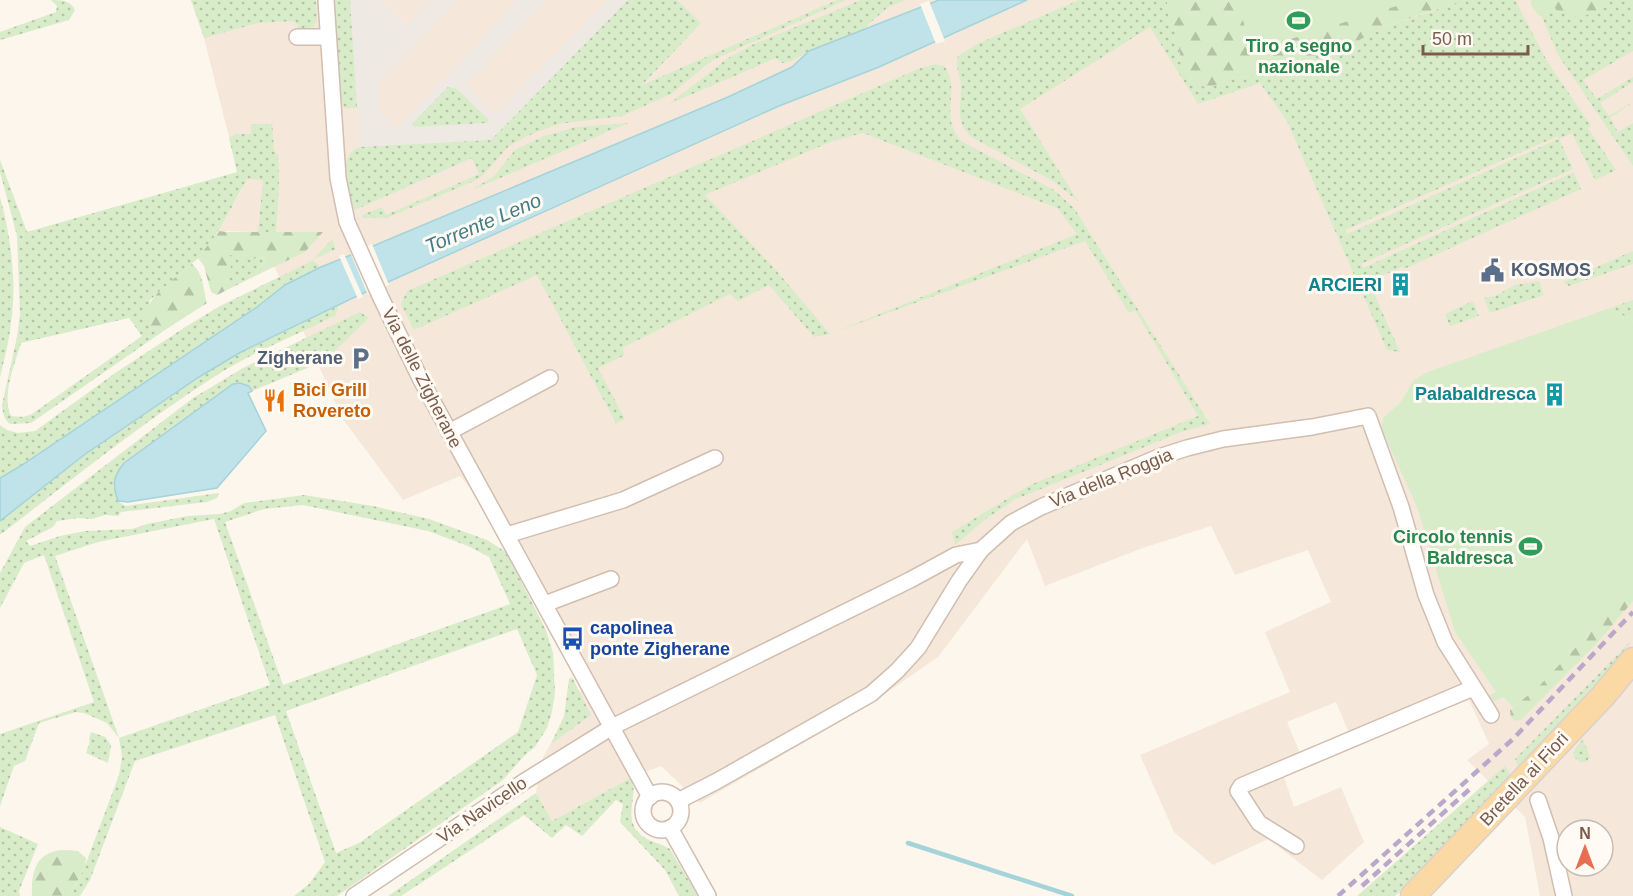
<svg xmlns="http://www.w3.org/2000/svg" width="1633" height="896" font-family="Helvetica,sans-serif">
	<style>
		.residential { fill: #f5e8da; fill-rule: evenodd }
		.industrial { fill: #efe9e4 }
		.grass { fill: url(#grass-dots); fill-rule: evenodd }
		.forest { fill: url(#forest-firs) }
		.garden { fill: #d8ecc9 }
		.water { fill: #bfe3e8; stroke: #a5d3da; stroke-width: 1.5 }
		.pier { fill: #fdf6ec }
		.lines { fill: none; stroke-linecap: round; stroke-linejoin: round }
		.stream { stroke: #a5d3da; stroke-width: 4.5 }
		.street-casing { stroke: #d1beb0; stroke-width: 18 }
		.primary-casing { stroke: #dad1cd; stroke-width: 27 }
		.street { stroke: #fff; stroke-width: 15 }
		.primary { stroke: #fbd9a5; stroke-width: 24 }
		.rail { stroke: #b9a8c9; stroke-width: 4.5; stroke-dasharray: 9 6; stroke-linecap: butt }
		.labels { text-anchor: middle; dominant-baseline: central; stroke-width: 6; stroke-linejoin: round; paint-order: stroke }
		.leisure-label { font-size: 18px; font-weight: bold; fill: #27864d; stroke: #fffaf3 }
		.service-label { font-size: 18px; font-weight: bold; fill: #4e5e75; stroke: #fffaf3; text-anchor: start }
		.culture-label { font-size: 18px; font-weight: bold; fill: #0d838f; stroke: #fffaf3; text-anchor: end }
		.street-label { font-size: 18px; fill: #7a5c4d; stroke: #fffaf3 }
		.food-label { font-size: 18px; font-weight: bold; fill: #c56008; stroke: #fffaf3; text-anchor: start }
		.transit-label { font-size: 18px; font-weight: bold; fill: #164399; stroke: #fffaf3; text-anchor: start }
		.water-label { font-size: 20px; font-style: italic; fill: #437c86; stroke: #fffaf3 }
	</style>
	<defs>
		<pattern id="grass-dots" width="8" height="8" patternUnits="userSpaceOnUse" patternTransform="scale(1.5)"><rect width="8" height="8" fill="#d8ecc9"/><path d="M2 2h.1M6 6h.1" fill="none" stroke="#b4c2a5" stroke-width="1.8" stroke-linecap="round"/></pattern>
		<pattern id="forest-firs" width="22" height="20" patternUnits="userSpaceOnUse" patternTransform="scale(1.5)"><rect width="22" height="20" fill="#d8ecc9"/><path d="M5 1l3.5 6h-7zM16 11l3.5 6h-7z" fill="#b4c2a5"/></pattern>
	</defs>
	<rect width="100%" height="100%" fill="#fdf6ec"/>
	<path class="residential" d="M191,0h1442v896h-93l-15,-79 -58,-57 22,-16 -20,-44 -116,43 -17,-41 -49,20 18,43 -22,9 11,33 47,-20 23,55 -42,38 -54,-41 -55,26 -39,-33 -34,-77 150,-63 -25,-60 66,-30 -23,-52 -73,25 -24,-49 -71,23 -95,37 -18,-47 -89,118 -71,49 -167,97 -39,-37 -31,12 -78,43 -16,-28 5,-32 50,-90 -67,-115 -64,-80 -57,24 -61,-82 -83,-186 -40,-1 23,-42 -38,-151zM1567,830h36v36h-36z"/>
	<path class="industrial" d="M350,0h31l25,25 24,-25h29l-81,83v24l19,21 121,-128h31l-83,85 30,29 111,-114h70l-34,84 194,-84 -482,210 -9,-34v-12l15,-2z"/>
	<g class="grass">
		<path d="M51,0c11,0 19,0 24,10l-6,10 -69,20v-8l56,-20 1,-6z"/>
		<path d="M191,0h125l1,21 -4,6 -15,3v-5l-5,-4 -35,2 -54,15z"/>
		<path d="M334,0h16l7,108h-12l-4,-5z"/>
		<path d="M628,0h49l24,23 -59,62 195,-85h9l-133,60 -42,34 -49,22 -64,8 -33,13 -17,10 -25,28 -9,6 -87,37h-24l-1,-3 20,-8 4,8 93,-41 -7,-16 -117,52c-8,-18 -20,-54 5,-63l131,-7z"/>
		<path d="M861,0h44l-18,8 -26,23 -52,20 -17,10 -10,2 -6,-5 -107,46 59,-46 26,-14z"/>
		<path d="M1079,0h88l1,14 7,13 8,43 13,14 10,3 11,-2 13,-7 27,-3 37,-10 13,-7 37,-11 40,-19 74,-26 8,-2h49l32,61 44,65 -3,2 28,42 -21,10 -23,-47 -13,6 14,30 -212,95 2,4 211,-96 7,17 -177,80 -2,-2 -25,11 1,3 -8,4 30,67 -13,-2 -100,-229 -27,-38 -62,21 -48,-77 -130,82 58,92 -25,-20 -82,-44c-4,-5 -9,-9 -10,-16 -3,-12 1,-24 0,-35 -1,-11 -6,-19 -3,-30l19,-12zM1558,136v3l-211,95 -2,-4z"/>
		<path d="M1535,0h98v51l-50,29 14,19 36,-22v5l-33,21 9,13 24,-14 -23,16 8,14 15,-9v43l-75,-111z"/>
		<path d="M935,64l9,2c15,18 1,42 9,62 2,5 5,9 8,13l93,49 20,18 136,216 -26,7 -168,68 -29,19 -32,27 -3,-13 78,-47 168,-69 -63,-106 -6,3 -44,-72 -255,93 -16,3 -45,-52 -31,16 -8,-7 -108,54 3,7 -27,13 27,51 -9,4 -79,-148 -123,55 -13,-26 6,-13 511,-222zM863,133l194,75 20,26 -247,100 -55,-65 -70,-74 128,-54z"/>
		<path d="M448,87l9,2 30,29 2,3 -2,2 -74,4 -1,-3z"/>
		<path d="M272,121l2,30 4,4 1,29 -3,48h-18l5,-52 -16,-1 -26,48 -19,28 -52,45 -4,17 6,11 6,3 7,-1 -134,93 -21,1c-6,-5 -7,-10 -8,-19l15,-68 3,-23 -3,-78 -17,-64v-12l27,72 210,-60 -8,-34 7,-4h15v-10h20zM129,318l13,18 -110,78 -9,3 -12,-1c-10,-21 4,-52 10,-73z"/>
		<path d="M628,123l-156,67 22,-14 21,-26 29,-14 32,-9z"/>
		<path d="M0,197c11,39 17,86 11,126 -2,19 -7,37 -11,55z"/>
		<path d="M332,239l4,10 -24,11 9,7 -36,18 -28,22 -235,158 -22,13v-53l7,5 11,3 17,-2 83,-60 69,-45 33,-20 92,-45z"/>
		<path d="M1633,251v13l-64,22 -6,-4z"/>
		<path d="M236,254l17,5 10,-2 2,5 -7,7 -1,6 -30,15 -1,-6 3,-29z"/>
		<path d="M1539,281l5,14 -54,18 -6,-15 11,-2 20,-11z"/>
		<path d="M1633,300v21l-23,-13z"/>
		<path d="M1473,301l6,15 -29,10 -5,-12z"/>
		<path d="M338,306l-2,9c-40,21 -84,37 -122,62 -75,48 -144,104 -214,158v-14l84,-66 115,-78 42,-25z"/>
		<path d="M360,312l9,6 -45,43 -72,30 -3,-5 -136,100 5,15 7,5 94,-13 -2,5 -10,4 -86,10 -3,4 -13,-1 -13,4 -14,-1 -21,3 -4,6 -27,14 4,5 30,-10 25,-5 47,-2 15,-5 41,-8 32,-2 11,-3 13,-8 60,-8 69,11 56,13 58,21 19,12 40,78 7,23 2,39 -3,20 -5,16 -12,19 -9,7 -23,26 -166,116h-43l15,-12 16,-22 -50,-147 -140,46 -45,119 -10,16h-10l15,-30 34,-91 3,-18 -3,-19 -12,-15 -23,-10 -8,-1 -37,11 -14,38 -11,5 -14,40v-72l94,-32 -50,-147 -20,8 -24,45v-35l25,-46 168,-129 50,-30zM303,505l125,26 40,15 21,11 21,47 -227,81 -58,-163 39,-13zM214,519l56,166 -151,53 -64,-182 43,-14zM517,629l20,46 -19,57 -159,111 -23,10 -50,-142z"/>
		<path d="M1633,639l-27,34 -88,93 -3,-7z"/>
		<path d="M572,677l19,38 -40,29 13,-28 5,-37z"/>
		<path d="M91,732l14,5 6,8 -3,18 -22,-10 4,-12 -1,-1z"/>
		<path d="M1583,739l7,18 -4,5h-6l-5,-4 -2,-6z"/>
		<path d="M1505,766l5,8 -107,116 -8,6h-38z"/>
		<path d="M630,778c11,15 -9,38 10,56 8,8 21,9 30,15l28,47h-19l-14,-26 -45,-48 3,-18 -7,-4 -34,36 -16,-11 -14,13 -28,-23 -123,81h-13l148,-103 16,28z"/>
		<path d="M0,827l38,17 -19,47 1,5h-20z"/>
	</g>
	<g class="forest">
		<path d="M1167,0h70l12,39 152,-39h65l-42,13 -40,15 -40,19 -37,11 -13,7 -37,10 -27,3 -13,7 -11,2 -10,-3 -13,-14 -8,-43 -7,-13z"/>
		<path d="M1531,0h75l1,4c-26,16 -34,19 -57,0l-8,12h-3l-8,-11z"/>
		<path d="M219,231l8,1h96l-18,20 -48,23 1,-6 7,-7 -2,-5 -10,2 -24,-4 3,20 -6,4 1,11 -10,5 -6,-3 -7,-26 -6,-8z"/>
		<path d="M192,264c12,10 11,25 15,39l-42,27 -7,2c-37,-20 19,-54 34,-68z"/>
		<path d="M1633,587v14l-36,42 -76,77 -5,1 -5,-3 -1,-8 28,-23z"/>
		<path d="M61,850l17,1 8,7 -1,8 -15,30h-38c-1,-23 3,-43 29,-46z"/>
	</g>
	<g class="garden">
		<path d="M1237,0h179l-164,51z"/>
		<path d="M1610,308l23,13v266l-95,100 -25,20 -10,-10 -9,4 -5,-1 -2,-3 9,-5 -41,-60 -38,-125 -35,-77 -1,-9h2v-3l18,-16 12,-21 12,-8z"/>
	</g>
	<g class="water">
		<path d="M939,0h88l-148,67 -100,39 -422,190 -116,56 -42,25 -115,78 -84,66v-43l22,-13 235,-158 28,-22 36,-18 52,-21 355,-149 64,-30 17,-16z"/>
		<path d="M240,383l9,3 3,5 -4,2 18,38 -49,57 -89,14 -10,-1c-6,-17 -5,-24 6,-38l109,-79z"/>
	</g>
	<g class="pier">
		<path d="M929,1l16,40 -9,3 -16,-40z"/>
		<path d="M372,244l17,41 -21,10 -18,-43z"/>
		<path d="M344,254l19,43 -5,2 -19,-43z"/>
	</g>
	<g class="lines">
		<path class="stream" d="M908,843l164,53"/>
		<defs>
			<g id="street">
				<path d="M326,0l12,178 9,44 34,76 40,82 229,417"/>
				<path d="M297,37h31"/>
				<path d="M449,432l101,-54"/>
				<path d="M507,535l116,-35 92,-42"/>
				<path d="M545,604l66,-25"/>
				<circle cx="662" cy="811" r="19"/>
				<path d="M1538,800l13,38 13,58"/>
				<path d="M678,801l39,-20 154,-87 26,-23 21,-23 41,-67 22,-31 30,-27 30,-16 118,-50 28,-9 36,-9 89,-12 56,-11 33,91 25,88 19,47 46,73"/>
				<path d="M670,828l38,68"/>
				<path d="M1296,846l-37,-23 -21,-32 3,-5 232,-98"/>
				<path d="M354,896l171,-115 87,-54 298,-147 46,-25 25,-5"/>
			</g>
			<path id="primary" d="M1413,896l190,-200 30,-36"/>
		</defs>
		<use href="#street" class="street-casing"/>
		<use href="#primary" class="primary-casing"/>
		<use href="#street" class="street"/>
		<use href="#primary" class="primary"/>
		<g class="rail">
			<path d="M1362,886l109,-98"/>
			<path d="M1338,896l175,-157 120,-127"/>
		</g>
	</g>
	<defs>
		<symbol id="stadium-bare" viewBox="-9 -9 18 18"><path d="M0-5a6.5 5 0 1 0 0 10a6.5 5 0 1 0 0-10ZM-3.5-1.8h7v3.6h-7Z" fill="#2e9e5b" stroke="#fffaf3" stroke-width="2.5" paint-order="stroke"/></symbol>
		<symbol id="civic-bare" viewBox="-9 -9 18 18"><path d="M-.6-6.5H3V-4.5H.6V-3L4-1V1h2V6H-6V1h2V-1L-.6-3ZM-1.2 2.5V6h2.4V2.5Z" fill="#5c6f8a" stroke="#fffaf3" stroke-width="2.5" paint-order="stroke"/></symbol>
		<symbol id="building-bare" viewBox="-9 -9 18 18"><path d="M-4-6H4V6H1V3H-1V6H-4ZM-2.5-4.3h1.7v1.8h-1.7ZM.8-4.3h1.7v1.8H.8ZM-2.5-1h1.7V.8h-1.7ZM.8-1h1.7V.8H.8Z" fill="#0f9aa8" stroke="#fffaf3" stroke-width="2.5" paint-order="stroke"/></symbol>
		<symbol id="parking-bare" viewBox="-9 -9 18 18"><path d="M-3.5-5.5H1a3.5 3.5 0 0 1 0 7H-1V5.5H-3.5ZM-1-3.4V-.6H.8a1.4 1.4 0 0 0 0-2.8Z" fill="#5c6f8a" stroke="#fffaf3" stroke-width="2.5" paint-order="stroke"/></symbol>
		<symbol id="restaurant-bare" viewBox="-9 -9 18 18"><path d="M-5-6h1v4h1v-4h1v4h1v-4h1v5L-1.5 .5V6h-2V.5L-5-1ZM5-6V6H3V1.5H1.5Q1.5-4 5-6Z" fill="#e8710a" stroke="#fffaf3" stroke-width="2.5" paint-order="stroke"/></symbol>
		<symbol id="bus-bare" viewBox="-9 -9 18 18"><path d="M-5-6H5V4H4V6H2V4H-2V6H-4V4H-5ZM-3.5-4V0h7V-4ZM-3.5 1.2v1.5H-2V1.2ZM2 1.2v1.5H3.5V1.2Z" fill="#1a4fb4" stroke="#fffaf3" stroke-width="2.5" paint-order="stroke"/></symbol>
	</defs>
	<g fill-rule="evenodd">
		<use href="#stadium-bare" x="1282" y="4" width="33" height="33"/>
		<use href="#civic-bare" x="1476" y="254" width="33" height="33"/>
		<use href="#building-bare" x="1384" y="268" width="33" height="33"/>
		<use href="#parking-bare" x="344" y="342" width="33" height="33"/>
		<use href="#building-bare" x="1538" y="378" width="33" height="33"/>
		<use href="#restaurant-bare" x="258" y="384" width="33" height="33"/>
		<use href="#stadium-bare" x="1514" y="530" width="33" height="33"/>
		<use href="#bus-bare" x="556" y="622" width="33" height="33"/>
	</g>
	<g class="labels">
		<g class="leisure-label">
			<text x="1299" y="46">Tiro a segno<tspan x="1299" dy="21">nazionale</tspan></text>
			<text x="1513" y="537" text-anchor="end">Circolo tennis<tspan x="1513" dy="21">Baldresca</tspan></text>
		</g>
		<g class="service-label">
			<text x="1511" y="270">KOSMOS</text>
			<text x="343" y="358" text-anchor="end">Zigherane</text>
		</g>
		<g class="culture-label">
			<text x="1382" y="285">ARCIERI</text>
			<text x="1536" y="394">Palabaldresca</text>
		</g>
		<g class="street-label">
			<text transform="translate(422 378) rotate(63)">Via delle Zigherane</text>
			<text transform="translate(1111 478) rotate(-22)">Via della Roggia</text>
			<text transform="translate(1524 779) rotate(-47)">Bretella ai Fiori</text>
			<text transform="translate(482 810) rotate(-34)">Via Navicello</text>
		</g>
		<g class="food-label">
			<text x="293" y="390">Bici Grill<tspan x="293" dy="21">Rovereto</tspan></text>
		</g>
		<g class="transit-label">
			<text x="590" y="628">capolinea<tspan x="590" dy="21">ponte Zigherane</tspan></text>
		</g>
		<g class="water-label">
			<text transform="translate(483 223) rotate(-23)">Torrente Leno</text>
		</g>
	</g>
	<g transform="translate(1585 848)"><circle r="28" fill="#fffaf3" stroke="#cabbb1" stroke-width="1.5"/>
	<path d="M0-4.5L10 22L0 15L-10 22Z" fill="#e76f51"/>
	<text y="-9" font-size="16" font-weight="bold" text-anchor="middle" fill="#7a5c4d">N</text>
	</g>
	<path d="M1423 45v9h105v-9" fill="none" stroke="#7a5c4d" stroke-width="3"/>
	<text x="1432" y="45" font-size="18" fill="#7a5c4d" stroke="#fffaf3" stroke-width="4.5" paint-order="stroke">50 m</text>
</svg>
